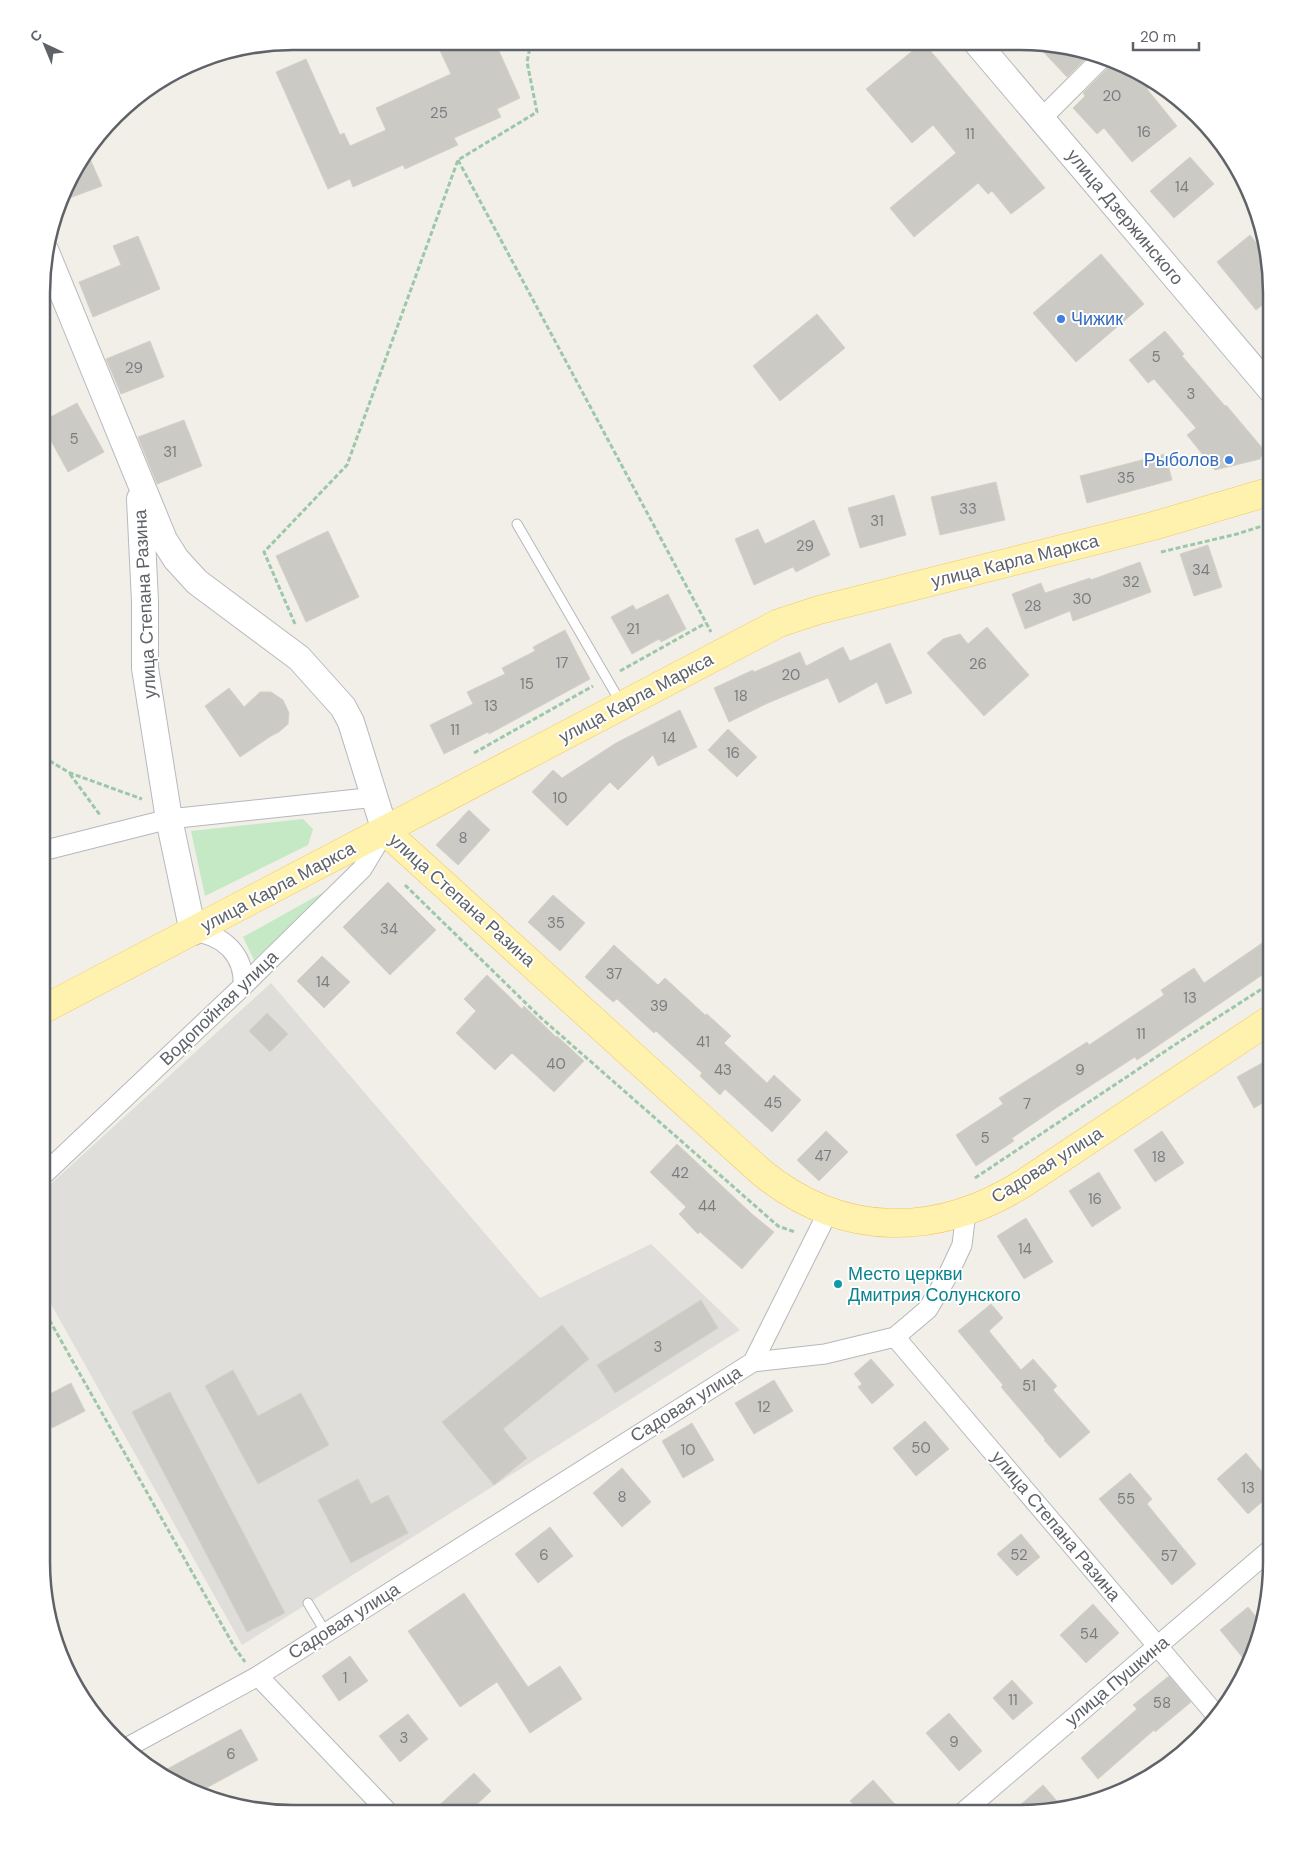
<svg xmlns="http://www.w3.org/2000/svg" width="1313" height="1855" font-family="'DM Sans',sans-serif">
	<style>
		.industrial { fill: #e0deda }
		.green { fill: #c5e8c5 }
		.building { fill: #cccac5; stroke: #d6d1c6 }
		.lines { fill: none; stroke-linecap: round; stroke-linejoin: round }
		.lane-casing { stroke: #b5b8bc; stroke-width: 11 }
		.street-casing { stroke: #b5b8bc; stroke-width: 21 }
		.secondary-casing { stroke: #b6babf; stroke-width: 28 }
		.primary-casing { stroke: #f2c960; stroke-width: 29 }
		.path { stroke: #9cc7a9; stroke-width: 3; stroke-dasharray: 5 2.5; stroke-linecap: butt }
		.lane { stroke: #fff; stroke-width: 9 }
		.street { stroke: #fff; stroke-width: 19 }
		.secondary { stroke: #fff; stroke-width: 26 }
		.primary { stroke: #fff2af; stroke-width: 28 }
		.shop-dot { fill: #3f7fe0; stroke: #fff; stroke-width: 2 }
		.culture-dot { fill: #0f9aa8; stroke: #fff; stroke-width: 2 }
		.labels { text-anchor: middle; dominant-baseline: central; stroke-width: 4; stroke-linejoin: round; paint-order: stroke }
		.number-label { font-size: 15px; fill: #7a7d7f }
		.street-label { font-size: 18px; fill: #5f6368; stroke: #fff }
		.shop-label { font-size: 18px; fill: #366cbe; stroke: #fff; text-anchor: start }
		.culture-label { font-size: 18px; fill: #0d838f; stroke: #fff; text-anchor: start }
		.rim { fill: none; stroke: #5f6368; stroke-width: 2.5 }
	</style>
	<rect width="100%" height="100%" fill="#f1efe8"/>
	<path class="industrial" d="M271,983l269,315 111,-54 89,86 -498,315 -200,-357v-96z"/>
	<g class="green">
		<path d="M303,819l10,10 -5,16 -103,51 -14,-65z"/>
		<path d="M331,888l-77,72 -11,-23z"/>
	</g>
	<g class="building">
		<path d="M436,42h59l25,56 -23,11 4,8 -47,21 4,7 -53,24 -2,-4 -50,22 -3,-8 -22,10 -52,-117 30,-13 34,76 4,-2 6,13 36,-16 -10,-22 75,-34z"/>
		<path d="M922,43h2l121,145 -34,26 -19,-23 -4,3 -10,-11 -64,54 -24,-29 66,-55 -23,-28 -21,18 -46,-54z"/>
		<path d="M1035,43h18l38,10 -24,24z"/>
		<path d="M1114,60l30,16 8,9 -5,4 30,37 -45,36 -28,-34 -7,6 -24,-26 12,-12 -2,-3 28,-28z"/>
		<path d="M87,152l15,34 -38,14 11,-33z"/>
		<path d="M1190,157l24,27 -40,34 -24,-27z"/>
		<path d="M1250,235l18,22 4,35v5l-16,13 -39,-48z"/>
		<path d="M138,236l22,53 -67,28 -14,-35 42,-17 -8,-19z"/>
		<path d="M1101,254l43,50 -68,58 -43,-49z"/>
		<path d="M817,314l28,34 -65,53 -27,-35z"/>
		<path d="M1165,331l19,23 -2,2 43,50 1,-1 38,45 -4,9 -45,11 -28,-35 9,-7 -42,-49 -6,4 -19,-23z"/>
		<path d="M150,341l14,36 -43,17 -15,-35z"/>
		<path d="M77,403l27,49 -36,20 -25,-46v-5z"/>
		<path d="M184,420l18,46 -45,18 -19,-47z"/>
		<path d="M1165,454l7,26 -85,23 -7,-27z"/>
		<path d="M996,482l9,38 -65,15 -9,-38z"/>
		<path d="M894,495l12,40 -46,13 -12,-40z"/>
		<path d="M814,520l16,35 -34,17 -3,-5 -39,18 -19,-46 23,-10 7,15z"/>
		<path d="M328,531l31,66 -53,25 -30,-66z"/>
		<path d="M1208,545l14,42 -28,9 -14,-42z"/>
		<path d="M1140,562l11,30 -78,29 -3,-10 -45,18 -13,-35 29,-11 4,10 45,-15 1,2z"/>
		<path d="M668,594l18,35 -25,13 -2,-3 -27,15 -21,-37 22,-12 3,5z"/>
		<path d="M987,627l42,48 -45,41 -57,-63 16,-14 17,-5 8,10z"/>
		<path d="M565,630l25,49 -101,55 -1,-2 -44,22 -14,-29 43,-21 -6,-12 38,-18 -3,-6 33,-17 -2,-4z"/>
		<path d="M890,643l22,50 -26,11 -9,-22 -38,21 -11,-25 -60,25 -39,19 -15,-34 39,-18 1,2 46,-20 6,14 37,-19 7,14z"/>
		<path d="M229,688l15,19 16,-15h11l12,8 6,13 -1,11 -9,8 -8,4 -31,21 -35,-51z"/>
		<path d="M680,710l17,37 -39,19 -5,-11 -35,35 -8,-8 -43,44 -35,-34 21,-22 9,8 54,-35z"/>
		<path d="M728,729l29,28 -20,20 -29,-27z"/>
		<path d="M469,810l21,20 -32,35 -22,-20z"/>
		<path d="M388,882l48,48 -46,45 -47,-48z"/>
		<path d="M553,895l32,28 -25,28 -32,-29z"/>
		<path d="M1271,937v32l-134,91 -2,-3 -76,49 -47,32 2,3 -38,25 -20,-31 47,-31 -4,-6 88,-56 2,3 75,-50 -3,-5 33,-22 10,15z"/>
		<path d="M614,945l44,40 7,-7 40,37 2,-1 24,22 -7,7 43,40 7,-8 27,25 -29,32 -47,-43 -5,6 -20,-19 2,-3 -46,-42 -2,2 -37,-34 -4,3 -28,-25z"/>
		<path d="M322,956l28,26 -26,26 -27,-27z"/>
		<path d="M487,975l35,34 2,-3 32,31 1,-1 27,25 -30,31 -42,-39 -17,17 -39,-37 20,-22 -12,-12z"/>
		<path d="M267,1013l21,21 -18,18 -21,-21z"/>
		<path d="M1264,1062l7,13v23l-17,10 -17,-31z"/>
		<path d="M826,1131l22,21 -29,29 -22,-21z"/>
		<path d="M1162,1131l22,32 -29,19 -21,-32z"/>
		<path d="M677,1144l75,70 22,18 -32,37 -42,-37 -2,2 -19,-20 7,-7 -36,-35z"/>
		<path d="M1099,1172l22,36 -29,19 -23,-36z"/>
		<path d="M1026,1218l27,44 -29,17 -27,-43z"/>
		<path d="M701,1300l17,28 -103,65 -18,-28z"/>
		<path d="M991,1304l12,14 -14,13 32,39 12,-11 24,27 -4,4 37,42 -30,26 -16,-18 1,-1 -44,-52 2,-2 -45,-54z"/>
		<path d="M562,1325l27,34 -86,70 24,29 -33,27 -52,-63z"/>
		<path d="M871,1359l23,26 -22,19 -14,-17 4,-3 -8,-10z"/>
		<path d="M233,1370l25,46 43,-23 28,52 -71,39 -53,-98z"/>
		<path d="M774,1380l19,31 -39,23 -19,-31z"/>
		<path d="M71,1383l14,28 -33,17 -10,-20v-10z"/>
		<path d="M170,1392l115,221 -38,19 -115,-220z"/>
		<path d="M925,1421l24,28 -33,27 -23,-28z"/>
		<path d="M692,1423l22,37 -31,18 -21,-37z"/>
		<path d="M1246,1453l25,29v12l-23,20 -31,-35z"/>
		<path d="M622,1468l29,34 -29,25 -29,-34z"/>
		<path d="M1130,1473l22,26 -5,5 49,60 -24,21 -73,-86z"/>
		<path d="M358,1479l13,25 17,-9 20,38 -57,30 -33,-63z"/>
		<path d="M550,1527l23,29 -35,27 -23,-29z"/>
		<path d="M1021,1534l19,23 -23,19 -20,-22z"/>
		<path d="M464,1593l64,94 32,-21 22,33 -52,34 -33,-51 -37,25 -52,-76z"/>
		<path d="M1093,1604l26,29 -33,30 -26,-28z"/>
		<path d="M1248,1607l14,17 -4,21 -15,13 -23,-28z"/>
		<path d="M350,1656l18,25 -29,20 -17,-25z"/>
		<path d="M1169,1676l22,26 -36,30 -1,-2 -56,49 -17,-21 56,-49 -4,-4z"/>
		<path d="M1012,1680l21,23 -20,17 -20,-22z"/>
		<path d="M949,1713l33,38 -23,20 -33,-38z"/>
		<path d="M408,1714l20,25 -28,23 -21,-26z"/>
		<path d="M241,1729l17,31 -61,33 -39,-19z"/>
		<path d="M474,1773l17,18 -22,21h-37z"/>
		<path d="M873,1780l30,33h-42l-11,-12z"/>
		<path d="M1043,1785l20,23 -53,6z"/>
	</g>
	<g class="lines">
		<defs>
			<g id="lane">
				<path d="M517,524l104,179"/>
				<path d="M308,1603l18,30"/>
			</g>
			<g id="street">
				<path d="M1041,119l62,-62"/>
				<path d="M42,851l127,-32 207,-22"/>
				<path d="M193,932c30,2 52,23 50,54"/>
				<path d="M42,1176l201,-190 119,-117 23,-38"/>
				<path d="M895,1337l322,379"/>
				<path d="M753,1362l72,-8 70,-17 33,-28 20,-34 14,-30 4,-33"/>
				<path d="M258,1676l130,136"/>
				<path d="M126,1748l132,-72 495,-314 75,-150"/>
				<path d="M961,1814l310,-265"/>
			</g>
			<g id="secondary">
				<path d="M977,43l295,348"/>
				<path d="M46,252l118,288 12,19 21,23 102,76 44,49 8,15 34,109"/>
				<path d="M140,499l5,102v67l24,151 24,113"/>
			</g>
			<g id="primary">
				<path d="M385,831l376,341c82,67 178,66 266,9l244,-162"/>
				<path d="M42,1010l737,-387 40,-13 334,-84 119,-35"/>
			</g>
		</defs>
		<use href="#lane" class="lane-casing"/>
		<use href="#street" class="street-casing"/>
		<use href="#secondary" class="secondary-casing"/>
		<use href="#primary" class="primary-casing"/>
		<g class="path">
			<path d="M458,160l253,472"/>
			<path d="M1161,552l76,-18 35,-11"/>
			<path d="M295,624l-31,-72 83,-87 111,-305 79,-48 -10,-50 4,-20"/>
			<path d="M620,671l86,-48"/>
			<path d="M474,753l119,-67"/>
			<path d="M43,757l27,16 72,26"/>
			<path d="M70,774l30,41"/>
			<path d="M405,885l135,132 238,209 17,6"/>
			<path d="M975,1178l201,-134 95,-61"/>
			<path d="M42,1307l193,341 10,14"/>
		</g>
		<use href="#lane" class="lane"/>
		<use href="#street" class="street"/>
		<use href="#secondary" class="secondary"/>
		<use href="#primary" class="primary"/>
	</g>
	<g class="shop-dot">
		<circle cx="1061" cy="319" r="5"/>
		<circle cx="1229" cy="460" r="5"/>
	</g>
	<circle class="culture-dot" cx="838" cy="1284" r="5"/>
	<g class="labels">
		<g class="number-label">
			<text x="1112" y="96">20</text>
			<text x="439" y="113">25</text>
			<text x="1144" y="132">16</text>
			<text x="970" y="134">11</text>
			<text x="1182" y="187">14</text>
			<text x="1156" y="357">5</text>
			<text x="134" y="368">29</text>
			<text x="1191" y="394">3</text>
			<text x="74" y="439">5</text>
			<text x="170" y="452">31</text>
			<text x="1126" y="478">35</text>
			<text x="968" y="509">33</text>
			<text x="877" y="521">31</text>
			<text x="805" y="546">29</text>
			<text x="1201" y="570">34</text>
			<text x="1131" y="582">32</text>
			<text x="1082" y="599">30</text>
			<text x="1033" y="606">28</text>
			<text x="633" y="629">21</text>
			<text x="562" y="663">17</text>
			<text x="978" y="664">26</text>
			<text x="791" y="675">20</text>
			<text x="527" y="684">15</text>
			<text x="741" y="696">18</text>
			<text x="491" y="706">13</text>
			<text x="455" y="730">11</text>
			<text x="669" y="738">14</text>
			<text x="733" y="753">16</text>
			<text x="560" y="798">10</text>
			<text x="463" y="838">8</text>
			<text x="556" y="923">35</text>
			<text x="389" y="929">34</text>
			<text x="614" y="974">37</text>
			<text x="323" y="982">14</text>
			<text x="1190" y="998">13</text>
			<text x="659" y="1006">39</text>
			<text x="1141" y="1034">11</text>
			<text x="703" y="1042">41</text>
			<text x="556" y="1064">40</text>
			<text x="723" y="1070">43</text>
			<text x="1080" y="1070">9</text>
			<text x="773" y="1103">45</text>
			<text x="1027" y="1104">7</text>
			<text x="985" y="1138">5</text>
			<text x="823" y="1156">47</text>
			<text x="1159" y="1157">18</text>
			<text x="680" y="1173">42</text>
			<text x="1095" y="1199">16</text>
			<text x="707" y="1206">44</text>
			<text x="1025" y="1249">14</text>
			<text x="658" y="1347">3</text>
			<text x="1029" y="1386">51</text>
			<text x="764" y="1407">12</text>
			<text x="921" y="1448">50</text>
			<text x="688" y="1450">10</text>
			<text x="1248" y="1488">13</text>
			<text x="622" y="1497">8</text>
			<text x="1126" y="1499">55</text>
			<text x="544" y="1555">6</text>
			<text x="1019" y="1555">52</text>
			<text x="1169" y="1556">57</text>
			<text x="1089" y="1634">54</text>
			<text x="345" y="1678">1</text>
			<text x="1013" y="1700">11</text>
			<text x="1162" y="1703">58</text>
			<text x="404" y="1738">3</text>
			<text x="954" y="1742">9</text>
			<text x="231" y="1754">6</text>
		</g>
		<g class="street-label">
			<text transform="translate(1125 217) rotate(50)">улица Дзержинского</text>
			<text transform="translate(1015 561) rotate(-14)">улица Карла Маркса</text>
			<text transform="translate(145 604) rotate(-93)">улица Степана Разина</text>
			<text transform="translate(636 698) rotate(-28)">улица Карла Маркса</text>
			<text transform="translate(278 887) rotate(-28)">улица Карла Маркса</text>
			<text transform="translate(462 900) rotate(42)">улица Степана Разина</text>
			<text transform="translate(219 1008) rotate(-44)">Водопойная улица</text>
			<text transform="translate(1047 1165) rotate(-32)">Садовая улица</text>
			<text transform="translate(686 1404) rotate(-32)">Садовая улица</text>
			<text transform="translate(1056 1526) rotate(50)">улица Степана Разина</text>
			<text transform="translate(344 1621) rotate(-32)">Садовая улица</text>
			<text transform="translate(1117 1681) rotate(-40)">улица Пушкина</text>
		</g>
		<g class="shop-label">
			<text x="1071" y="319">Чижик</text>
			<text x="1219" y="460" text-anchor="end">Рыболов</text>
		</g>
		<g class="culture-label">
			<text x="848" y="1274">Место церкви<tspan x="848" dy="21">Дмитрия Солунского</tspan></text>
		</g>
	</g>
	<path d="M0 0H1313V1855H0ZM293 50H1020A243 243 0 0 1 1263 293V1562A243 243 0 0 1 1020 1805H293A243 243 0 0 1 50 1562V293A243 243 0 0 1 293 50Z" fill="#fff" fill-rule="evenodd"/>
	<path class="rim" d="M293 50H1020A243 243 0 0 1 1263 293V1562A243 243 0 0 1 1020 1805H293A243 243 0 0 1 50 1562V293A243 243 0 0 1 293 50Z"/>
	<g transform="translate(45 45) rotate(316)" stroke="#ffffff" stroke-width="4" paint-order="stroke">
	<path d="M0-4L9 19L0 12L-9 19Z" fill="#5f6368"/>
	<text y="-8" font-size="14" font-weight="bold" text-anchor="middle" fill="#5f6368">С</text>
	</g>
	<path d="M1133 42v8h66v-8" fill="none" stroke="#5f6368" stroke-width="2.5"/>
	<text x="1140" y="42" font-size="15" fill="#5f6368" stroke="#ffffff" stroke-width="4" paint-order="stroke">20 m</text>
</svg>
